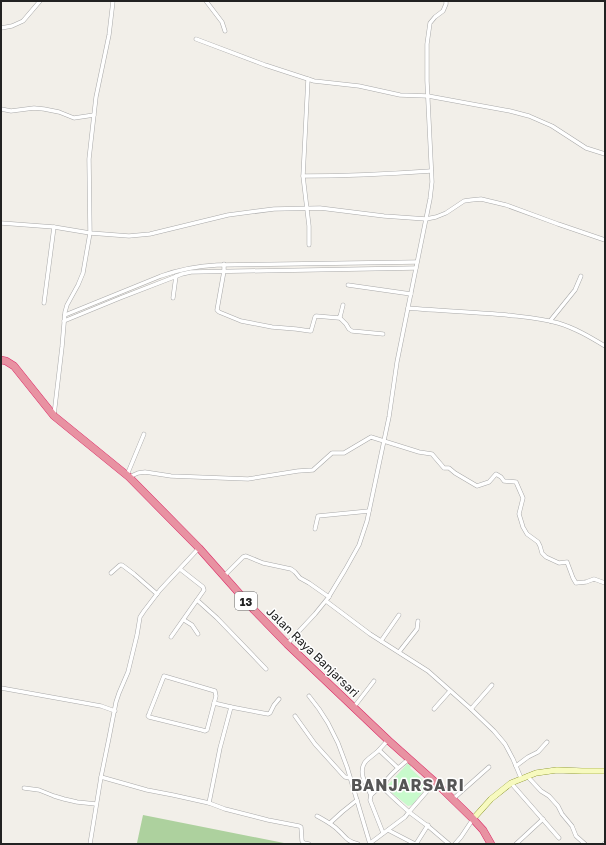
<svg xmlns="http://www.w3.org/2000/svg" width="606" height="845" font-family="'Golos Text',sans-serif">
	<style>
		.forest { fill: #add19e }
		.park { fill: #c8facc }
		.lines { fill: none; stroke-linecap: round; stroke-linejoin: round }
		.street-casing { stroke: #a9a9a9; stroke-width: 4.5 }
		.secondary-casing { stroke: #707d05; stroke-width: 6 }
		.highway-casing { stroke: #dc2a67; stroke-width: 8 }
		.street { stroke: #fff; stroke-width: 3.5 }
		.secondary { stroke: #f7fabf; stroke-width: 5.5 }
		.highway { stroke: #e892a2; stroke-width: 7 }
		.labels { text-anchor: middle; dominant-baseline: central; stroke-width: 3; stroke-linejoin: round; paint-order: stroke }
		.shield { fill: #fff; stroke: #646464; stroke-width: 1 }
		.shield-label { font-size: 11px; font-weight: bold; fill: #222 }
		.street-label { font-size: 12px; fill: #222; stroke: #fff }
		.district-label { font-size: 16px; font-weight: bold; letter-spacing: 1px; fill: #555; stroke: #fff }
	</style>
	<rect width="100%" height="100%" fill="#f2efe9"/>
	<path class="forest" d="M143,815l146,29h-144l-8,-1z"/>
	<path class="park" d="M409,762l3,3 -2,3 14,13 3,-2 4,3 -19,23 -4,1 -22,-18 1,-2z"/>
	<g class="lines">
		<defs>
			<g id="street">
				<path d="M206,1l16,21 3,9"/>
				<path d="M1,28l11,-2 11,-5 17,-20"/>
				<path d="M196,39l69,26 49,16 45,5 41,9 28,1 82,15 19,5 23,10 34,22 19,6"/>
				<path d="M308,79l-5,97 6,50v19"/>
				<path d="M1,109l10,2 23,-3 10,1 15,3 15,6 20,-3"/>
				<path d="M303,176c43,0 86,-2 128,-5"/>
				<path d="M1,223l53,4 36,6 39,3 21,-2 78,-19 46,-6 46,-1 64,8 42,3 10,-2 10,-4 18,-12 7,-1 10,-1 25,6 52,19 47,16"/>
				<path d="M224,264v7l-7,39 2,2 22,9 31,6 24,2 14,2h1l4,-14 1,-1 23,2 1,-1 3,-12"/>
				<path d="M348,285l63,9"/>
				<path d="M173,298l3,-22"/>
				<path d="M44,303l10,-76"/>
				<path d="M408,308c33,3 66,4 99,7 17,2 34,3 51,8 17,5 32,14 47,23"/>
				<path d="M65,315l96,-39c20,-7 35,-10 56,-11l200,-3"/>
				<path d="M339,317l7,7 3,5 3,2 31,3"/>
				<path d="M64,321l56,-23 62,-24 9,-2 225,-4"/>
				<path d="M550,321l25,-31 6,-14"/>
				<path d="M54,415l8,-68 3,-35 2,-7 11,-20 5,-12 7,-40 -1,-74 2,-18 5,-44 13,-62 4,-34"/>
				<path d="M127,475l17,-41"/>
				<path d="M129,477l9,-4 7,-1 26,4 77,3 50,-8 15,-1 19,-17h12l27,-16 48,15 13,2 12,14h5l6,5 22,13 12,-4 7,-8 5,3 3,4 12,1 7,16 -4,16 4,13 4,7 11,8 2,4 2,7 4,4 13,6 8,-1 6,16 3,5 10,-1 8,-3 11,4"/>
				<path d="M315,529l3,-13 51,-5"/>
				<path d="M111,573l9,-8h2l12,9 23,20"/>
				<path d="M224,576l19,-19 3,-1 17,7 28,6 4,3 5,6 9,5 20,14"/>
				<path d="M197,600l20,18 49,51"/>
				<path d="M326,601l44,33 58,37 43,38 23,22 11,13 8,15 8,19"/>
				<path d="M184,620l8,5 6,9"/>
				<path d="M171,637l33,-47 -1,-3 -23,-18"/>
				<path d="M381,641l18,-26"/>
				<path d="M287,644l28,-30 13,-16 17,-28 14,-25 8,-24 22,-104 8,-55 33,-163 2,-17 -5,-101v-37l3,-21 5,-6 8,-6 3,-7v-3"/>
				<path d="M399,652l18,-23 1,-8"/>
				<path d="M164,676l51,15 1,5 -9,34 -2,1 -3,-1 -53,-13 -1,-1 1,-2z"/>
				<path d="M1,688l100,18 14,5"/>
				<path d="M309,696l10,13 9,14 10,20 9,24 23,77"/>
				<path d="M214,703l17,4"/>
				<path d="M354,707l20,-26"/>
				<path d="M434,709l16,-18"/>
				<path d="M471,709l21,-24"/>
				<path d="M295,716l20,28 28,31 2,2 5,1"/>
				<path d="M388,740l-9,10 19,18"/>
				<path d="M516,766l12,-9 10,-5 9,-10"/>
				<path d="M101,777l46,13 26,5 36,8 16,6 43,11 31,6 2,1 1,14 2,2 5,1"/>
				<path d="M528,777l13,14 8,5 9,10 4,8 10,12 4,10 9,8"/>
				<path d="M435,782l-26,30 20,15 20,17"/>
				<path d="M511,783l48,55"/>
				<path d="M24,788l15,2 15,6 10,3 13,3 19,2"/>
				<path d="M371,795c-5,-10 -14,-24 -5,-34 4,-4 9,-7 13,-11"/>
				<path d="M453,799l36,-32"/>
				<path d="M209,803l11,-55 11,-41 37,7 2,-1 4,-8 5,-6"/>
				<path d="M317,816c7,4 15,8 21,14 8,7 8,11 20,14"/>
				<path d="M330,823l12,-11 15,-12"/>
				<path d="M388,830l27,14"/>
				<path d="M383,833l-13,-33 1,-5 13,-12"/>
				<path d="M90,844l11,-67 8,-39 7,-36 3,-9 9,-21 9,-37 3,-18 4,-6 16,-21 39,-42"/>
				<path d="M369,844l36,-27 4,-5c-5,-5 -22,-19 -25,-24 -3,-7 19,-24 25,-29"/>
				<path d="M416,844l12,-19"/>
				<path d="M455,844l6,-7 12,-18"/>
				<path d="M516,844l27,-25"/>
				<path d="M604,844l1,-1"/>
			</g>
			<path id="secondary" d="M473,819l18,-20 20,-16 25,-10 21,-3 25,1h23"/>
			<path id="highway" d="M1,360l5,1 8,5 40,50 75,61 70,71 55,62 33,34 101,96 47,42 38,37 10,11 8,14"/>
		</defs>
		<use href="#street" class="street-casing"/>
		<use href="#secondary" class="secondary-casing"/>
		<use href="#highway" class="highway-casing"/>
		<use href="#street" class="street"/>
		<use href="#secondary" class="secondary"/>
		<use href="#highway" class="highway"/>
	</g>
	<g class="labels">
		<rect class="shield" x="235" y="592" width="22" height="18" rx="3"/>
		<g class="shield-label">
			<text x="246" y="601">13</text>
		</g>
		<g class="street-label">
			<text transform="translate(313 652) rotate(44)">Jalan Raya Banjarsari</text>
		</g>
		<g class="district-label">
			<text x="408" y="785">BANJARSARI</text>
		</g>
	</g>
	<rect width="606" height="845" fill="none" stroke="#222222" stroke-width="4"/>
</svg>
